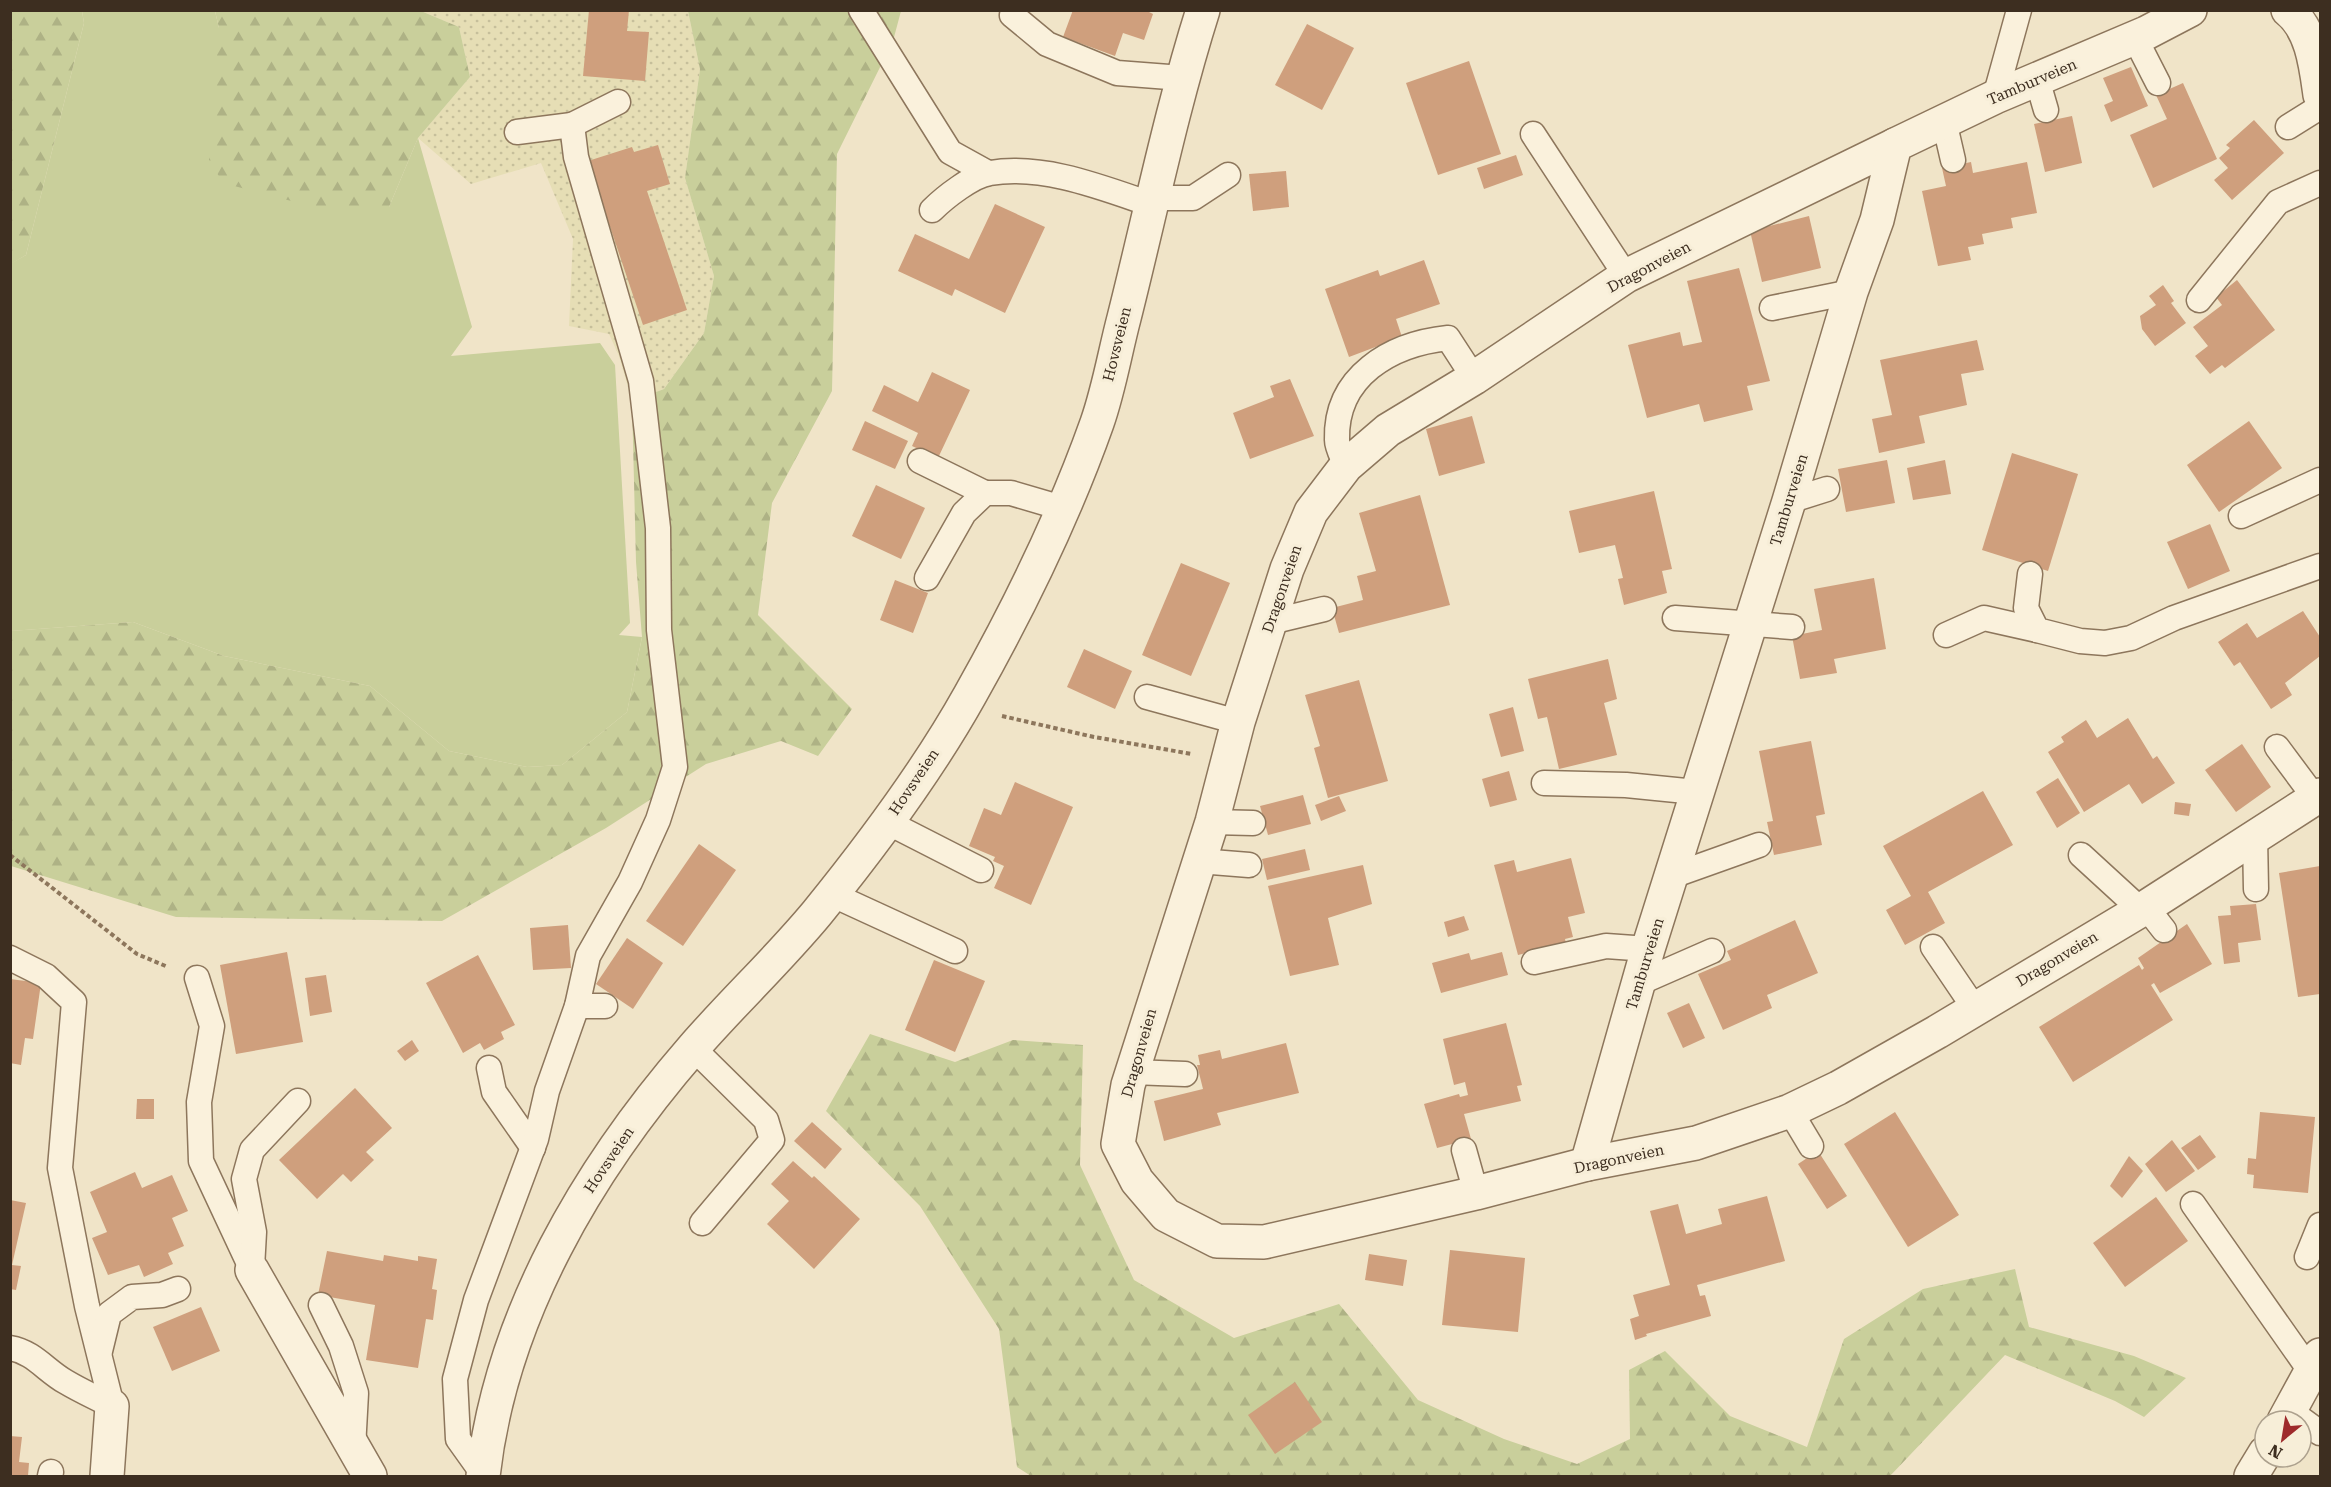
<svg xmlns="http://www.w3.org/2000/svg" width="2331" height="1487" font-family="'Roboto Serif',serif">
	<style>
		.farmland { fill: url(#farmland-dots) }
		.grass { fill: #c9cf9b }
		.forest { fill: url(#forest-firs) }
		.building { fill: #cf9f7d }
		.lines { fill: none; stroke-linecap: round; stroke-linejoin: round }
		.lane-casing { stroke: #8d765c; stroke-width: 27 }
		.street-casing { stroke: #8d765c; stroke-width: 36 }
		.path { stroke: #8d765c; stroke-width: 4; stroke-dasharray: 4.5 3; stroke-linecap: butt }
		.lane { stroke: #faf1dc; stroke-width: 24 }
		.street { stroke: #faf1dc; stroke-width: 33 }
		.labels { text-anchor: middle; dominant-baseline: central; stroke-width: 6; stroke-linejoin: round; paint-order: stroke }
		.street-label { font-size: 15px; fill: #3d2e20; stroke: #f7eed8 }
	</style>
	<defs>
		<pattern id="farmland-dots" width="8" height="8" patternUnits="userSpaceOnUse" patternTransform="scale(1.5)"><rect width="8" height="8" fill="#e6deb5"/><path d="M2 2h.1M6 6h.1" fill="none" stroke="#c6bf9b" stroke-width="1.8" stroke-linecap="round"/></pattern>
		<pattern id="forest-firs" width="22" height="20" patternUnits="userSpaceOnUse" patternTransform="scale(1.5)"><rect width="22" height="20" fill="#c9cf9b"/><path d="M5 1l3.5 6h-7zM16 11l3.5 6h-7z" fill="#aeb285"/></pattern>
	</defs>
	<rect width="100%" height="100%" fill="#f0e4c8"/>
	<path class="farmland" d="M421,11h267l12,58 -15,109 29,98 -10,57 -40,56 -32,12 -13,-45 -10,-22 -40,-8 4,-87 -32,-76 -70,21 -53,-46 52,-61 -11,-50z"/>
	<path class="grass" d="M82,11h133l4,17 170,179 29,-69 54,189 -21,29 149,-13 15,22 15,258 -11,12 23,2 -15,75 -65,53 -35,2 -78,-16 -79,-65 -146,-30 -91,-34 -122,9 -1,-367 16,-9 58,-232z"/>
	<g class="forest">
		<path d="M11,10l71,1 2,12 -58,232 -15,9z"/>
		<path d="M215,11h206l38,16 11,50 -52,61 -29,69 -67,2 -99,-26 -14,-23 10,-132z"/>
		<path d="M688,11h213l-8,30 -56,113 -5,237 -60,112 -14,112 94,94 -34,47 -37,-15 -75,23 -100,64 -164,93 -266,-4 -165,-51 -1,-235 123,-9 91,34 146,30 79,65 78,16 35,-2 65,-53 15,-75 -6,-75 -4,-161 32,-12 40,-56 10,-57 -29,-98 15,-109z"/>
		<path d="M870,1034l85,28 58,-22 70,5 -3,120 54,115 100,58 105,-34 79,96 86,39 73,25 53,-25 -1,-69 36,-19 65,65 77,31 37,-108 79,-50 92,-20 14,58 105,29 52,22 -42,39 -29,-16 -110,-46 -115,121h-859l-14,-9 -18,-138 -79,-123 -94,-95z"/>
	</g>
	<g class="building">
		<path d="M589,10h40l-2,21 22,1 -4,49 -62,-5z"/>
		<path d="M1073,10h72l8,4 -9,26 -21,-7 -8,23 -52,-19z"/>
		<path d="M1307,24l47,24 -32,62 -47,-25z"/>
		<path d="M1469,61l32,93 -63,21 -32,-92z"/>
		<path d="M2131,67l17,39 -37,16 -7,-17 9,-4 -10,-23z"/>
		<path d="M2183,83l34,76 -64,29 -23,-53 37,-16 -11,-24z"/>
		<path d="M2072,116l10,47 -37,9 -11,-48z"/>
		<path d="M2254,120l30,33 -52,47 -18,-20 14,-12 -9,-10 11,-10 -4,-3z"/>
		<path d="M658,145l12,39 -23,7 40,119 -44,15 -55,-164 44,-14 2,5z"/>
		<path d="M1516,155l7,20 -39,14 -7,-21z"/>
		<path d="M1971,162l2,11 54,-11 10,51 -26,5 2,10 -31,6 2,10 -16,3 3,13 -33,6 -16,-75 24,-5 -4,-18z"/>
		<path d="M1286,171l3,36 -36,4 -4,-37z"/>
		<path d="M995,204l50,23 -40,86 -50,-24 -3,7 -54,-25 17,-37 54,25z"/>
		<path d="M1809,216l12,52 -59,14 -12,-51z"/>
		<path d="M1424,260l16,44 -44,15 6,18 -53,20 -24,-68 53,-19 2,6z"/>
		<path d="M1739,268l31,113 -23,5 6,24 -49,12 -5,-18 -52,14 -19,-73 52,-13 3,14 19,-4 -15,-61z"/>
		<path d="M2237,280l38,50 -50,38 -3,-3 -12,9 -15,-18 13,-10 -15,-19 29,-22 -6,-8z"/>
		<path d="M2163,285l11,16 -3,2 15,20 -31,23 -13,-17 -2,-13 16,-11 -7,-9z"/>
		<path d="M1977,340l7,30 -23,4 6,31 -48,11 6,27 -46,10 -7,-34 20,-4 -12,-55z"/>
		<path d="M932,372l38,18 -32,68 -26,-12 6,-13 -46,-22 12,-26 34,17z"/>
		<path d="M1290,379l24,57 -64,23 -17,-46 41,-16 -4,-11z"/>
		<path d="M1472,416l13,47 -46,13 -13,-47z"/>
		<path d="M865,421l43,20 -13,28 -43,-19z"/>
		<path d="M2249,421l33,47 -63,44 -32,-47z"/>
		<path d="M2012,453l66,21 -30,97 -66,-21z"/>
		<path d="M1887,460l8,43 -49,9 -8,-43z"/>
		<path d="M1945,460l6,34 -38,6 -6,-32z"/>
		<path d="M876,485l49,23 -24,51 -49,-23z"/>
		<path d="M1654,491l18,78 -10,2 5,22 -43,12 -6,-26 5,-1 -8,-33 -36,8 -10,-42z"/>
		<path d="M1420,495l30,110 -111,28 -7,-25 31,-8 -6,-24 19,-5 -17,-58z"/>
		<path d="M2210,524l20,47 -42,18 -21,-47z"/>
		<path d="M1181,563l49,20 -39,93 -49,-21z"/>
		<path d="M1874,578l12,71 -52,10 3,14 -37,6 -8,-43 30,-6 -8,-41z"/>
		<path d="M895,580l33,13 -15,40 -33,-13z"/>
		<path d="M2303,611l17,26v19l-35,27 7,12 -21,14 -31,-47 -6,4 -16,-24 29,-19 10,15z"/>
		<path d="M1084,649l48,22 -17,38 -48,-22z"/>
		<path d="M1608,659l9,40 -13,4 13,52 -58,14 -12,-52 -9,2 -10,-40z"/>
		<path d="M1359,680l29,101 -60,17 -14,-50 6,-2 -15,-51z"/>
		<path d="M1513,707l11,44 -23,6 -12,-43z"/>
		<path d="M2128,718l25,41 4,-3 18,27 -33,21 -13,-20 -45,28 -36,-60 16,-10 -3,-5 25,-17 11,18z"/>
		<path d="M1811,741l14,73 -9,2 6,29 -48,10 -7,-33 6,-1 -14,-70z"/>
		<path d="M2242,744l29,43 -35,25 -31,-42z"/>
		<path d="M1509,771l8,29 -27,7 -8,-28z"/>
		<path d="M2058,778l22,35 -23,15 -21,-36z"/>
		<path d="M1015,782l58,25 -42,98 -37,-17 10,-22 -11,-5 2,-4 -26,-11 15,-38 17,7z"/>
		<path d="M1983,791l30,54 -85,47 17,31 -40,22 -19,-35 25,-14 -28,-50z"/>
		<path d="M1303,795l8,29 -43,11 -8,-29z"/>
		<path d="M1339,796l7,15 -25,10 -6,-16z"/>
		<path d="M2175,802l16,2 -2,12 -15,-2z"/>
		<path d="M699,844l37,26 -53,76 -37,-25z"/>
		<path d="M1305,849l5,21 -43,10 -5,-21z"/>
		<path d="M1571,858l14,55 -17,4 5,20 -8,2 1,4 -48,12 -24,-90 20,-5 3,12z"/>
		<path d="M1363,865l9,39 -44,14 11,47 -49,11 -22,-90z"/>
		<path d="M2320,866v128l-22,3 -19,-124z"/>
		<path d="M2256,904l5,36 -23,3 2,19 -16,2 -6,-48 13,-1 -1,-9z"/>
		<path d="M1464,916l5,14 -21,7 -4,-15z"/>
		<path d="M1795,920l23,53 -51,22 5,13 -49,22 -25,-56 33,-14 -4,-9z"/>
		<path d="M2187,924l25,40 -52,29 -6,-10 -3,2 22,35 -100,62 -34,-55 100,-62 3,5 2,-2 -6,-10z"/>
		<path d="M568,925l3,43 -38,2 -3,-42z"/>
		<path d="M627,938l36,25 -30,46 -37,-25z"/>
		<path d="M287,952l16,90 -67,12 -16,-89z"/>
		<path d="M1502,952l6,23 -67,18 -9,-30 37,-10 2,7z"/>
		<path d="M478,955l37,70 -14,7 3,7 -20,11 -4,-7 -17,10 -37,-70z"/>
		<path d="M934,960l51,21 -30,71 -50,-22z"/>
		<path d="M326,975l6,37 -22,4 -5,-38z"/>
		<path d="M10,979l31,4 -8,56 -8,-1 -4,27 -11,-2z"/>
		<path d="M1689,1003l16,35 -22,10 -16,-35z"/>
		<path d="M1506,1023l16,62 -5,1 4,15 -57,13 7,25 -34,9 -13,-44 35,-10 1,3 8,-2 -3,-13 -11,3 -11,-46z"/>
		<path d="M412,1040l7,11 -14,10 -8,-10z"/>
		<path d="M1286,1043l13,50 -82,20 4,12 -57,16 -10,-40 49,-12 -6,-24h3l-2,-10 22,-5 2,9z"/>
		<path d="M355,1088l37,40 -26,24 8,8 -23,22 -8,-8 -26,25 -38,-39z"/>
		<path d="M137,1099h17v20h-18z"/>
		<path d="M1895,1112l64,103 -51,32 -64,-103z"/>
		<path d="M2260,1112l55,5 -7,76 -55,-5 1,-13 -7,-1 1,-16 8,1z"/>
		<path d="M812,1122l30,27 -17,20 -31,-28z"/>
		<path d="M2200,1135l16,22 -18,13 -17,-22z"/>
		<path d="M2172,1140l23,31 -29,21 -21,-28z"/>
		<path d="M1818,1151l29,45 -20,13 -29,-45z"/>
		<path d="M2129,1156l14,15 -21,27 -12,-12z"/>
		<path d="M793,1161l19,17 2,-2 46,43 -46,50 -47,-45 22,-23 -18,-17z"/>
		<path d="M135,1172l7,16 30,-13 16,36 -16,7 12,28 -16,7 5,11 -29,13 -5,-12 -31,10 -16,-37 15,-6 -17,-40z"/>
		<path d="M1767,1196l18,65 -88,24 3,11 5,-1 6,21 -65,18 1,2 -12,4 -5,-21 9,-3 -6,-21 37,-10 -20,-74 28,-7 8,30 36,-10 -4,-15z"/>
		<path d="M2156,1197l32,44 -63,46 -32,-44z"/>
		<path d="M10,1200l16,3 -14,62 9,1 -5,24 -6,-1z"/>
		<path d="M1450,1250l75,8 -7,74 -76,-7z"/>
		<path d="M327,1251l56,10 1,-6 34,6v-5l19,3 -5,30 5,1 -4,30 -7,-1 -8,49 -52,-8 9,-55 -57,-10z"/>
		<path d="M1369,1254l38,6 -4,26 -38,-6z"/>
		<path d="M201,1307l19,44 -48,20 -19,-44z"/>
		<path d="M1295,1382l27,40 -47,32 -27,-39z"/>
		<path d="M10,1436l12,1 -3,25 10,1 -1,13h-18z"/>
	</g>
	<g class="lines">
		<defs>
			<g id="lane">
				<path d="M861,10l89,142 38,21"/>
				<path d="M1013,10l-1,5 35,29 70,29 65,5"/>
				<path d="M2135,38l23,45"/>
				<path d="M2037,79l9,31"/>
				<path d="M1995,97l24,-87"/>
				<path d="M1944,121l9,39"/>
				<path d="M2288,127l32,-20"/>
				<path d="M517,132l55,-7"/>
				<path d="M1533,134l93,142"/>
				<path d="M1155,198h38l35,-23"/>
				<path d="M932,210c12,-12 41,-35 58,-37 54,-9 113,15 163,32"/>
				<path d="M2199,300l79,-98 42,-19"/>
				<path d="M1772,308l79,-16"/>
				<path d="M920,461l65,32"/>
				<path d="M1346,466c-3,-8 -9,-18 -9,-26 -2,-64 54,-96 111,-102l26,40"/>
				<path d="M1789,501l38,-12"/>
				<path d="M2241,516l79,-36"/>
				<path d="M2030,574l-4,34 11,22 43,11 25,2 26,-5 43,-20 146,-52"/>
				<path d="M927,578l37,-65 21,-20h26l51,15"/>
				<path d="M1675,618l117,9"/>
				<path d="M1270,622l54,-13"/>
				<path d="M1946,635l38,-17 53,12"/>
				<path d="M1147,697l91,25"/>
				<path d="M2277,747l38,51"/>
				<path d="M1544,783l82,2 70,7"/>
				<path d="M887,822l94,48"/>
				<path d="M1212,822l41,1"/>
				<path d="M2255,837l1,52"/>
				<path d="M2081,855l60,55"/>
				<path d="M1199,861l50,4"/>
				<path d="M1672,876l87,-31"/>
				<path d="M831,894l124,57"/>
				<path d="M2146,907l18,23"/>
				<path d="M1933,947l42,62"/>
				<path d="M10,958l36,18 28,26 -14,166 27,138 25,100"/>
				<path d="M1534,962l72,-16 42,3"/>
				<path d="M197,978l15,48 -13,76 2,59 51,109"/>
				<path d="M1639,983l73,-32"/>
				<path d="M577,1006h28"/>
				<path d="M693,1048l73,72 6,20 -70,83"/>
				<path d="M489,1068l5,24 39,56"/>
				<path d="M1132,1072l53,2"/>
				<path d="M1790,1111l21,35"/>
				<path d="M1464,1150l12,43"/>
				<path d="M2193,1204l118,168"/>
				<path d="M2307,1257l13,-32"/>
				<path d="M252,1268l2,-36 -10,-53 8,-29 46,-49"/>
				<path d="M321,1305l20,41 15,47 -3,55"/>
				<path d="M10,1348c24,4 36,23 56,34 15,9 31,16 46,24"/>
				<path d="M100,1351l9,-37 23,-17 30,-2 16,-6"/>
				<path d="M2290,1411l30,22"/>
				<path d="M483,1474l-25,-35 -3,-60 21,-79 60,-161 11,-48 30,-85 11,-50 42,-74 28,-62 17,-53 -16,-137 -1,-102 -17,-147 -65,-224 -4,-32 46,-23"/>
				<path d="M50,1476l1,-4"/>
			</g>
			<g id="street">
				<path d="M2288,10c24,19 28,56 32,85"/>
				<path d="M1895,145l-269,131 -152,102 -86,52 -42,36 -35,46 -24,57 -49,153 -26,100 -84,263 -10,59 19,37 29,34 51,26 47,1 212,-49 111,-29 109,-21 94,-32 48,-23 99,-56 209,-125 174,-112"/>
				<path d="M1587,1164l61,-215 141,-448 62,-209 26,-72 18,-75 100,-48 151,-64 44,-23"/>
				<path d="M252,1270l118,206"/>
				<path d="M2284,1421l36,-66"/>
				<path d="M107,1476l5,-70"/>
				<path d="M483,1476c18,-160 105,-307 210,-428 40,-46 85,-88 124,-135 56,-69 110,-141 153,-218 49,-87 94,-179 127,-272 12,-34 18,-71 27,-105 26,-103 47,-207 79,-308"/>
				<path d="M2251,1476l14,-23"/>
			</g>
		</defs>
		<use href="#lane" class="lane-casing"/>
		<use href="#street" class="street-casing"/>
		<g class="path">
			<path d="M1002,716l92,21 98,17"/>
			<path d="M10,855l127,99 31,13"/>
		</g>
		<use href="#lane" class="lane"/>
		<use href="#street" class="street"/>
	</g>
	<g class="labels">
		<g class="street-label">
			<text transform="translate(2032 82) rotate(-23)">Tamburveien</text>
			<text transform="translate(1649 267) rotate(-28)">Dragonveien</text>
			<text transform="translate(1117 344) rotate(-76)">Hovsveien</text>
			<text transform="translate(1789 500) rotate(-73)">Tamburveien</text>
			<text transform="translate(1282 589) rotate(-71)">Dragonveien</text>
			<text transform="translate(914 782) rotate(-56)">Hovsveien</text>
			<text transform="translate(2057 959) rotate(-31)">Dragonveien</text>
			<text transform="translate(1645 964) rotate(-73)">Tamburveien</text>
			<text transform="translate(1139 1053) rotate(-74)">Dragonveien</text>
			<text transform="translate(1619 1159) rotate(-12)">Dragonveien</text>
			<text transform="translate(609 1160) rotate(-56)">Hovsveien</text>
		</g>
	</g>
	<rect width="2331" height="1487" fill="none" stroke="#3d2e20" stroke-width="24"/>
	<g transform="translate(2283 1439) rotate(210)"><circle r="28" fill="#f7eed8" stroke="#ada18e" stroke-width="1.5"/>
	<path d="M0-4.5L10 22L0 15L-10 22Z" fill="#9e2a2b"/>
	<text y="-9" font-size="16" font-weight="bold" text-anchor="middle" fill="#3d2e20">N</text>
	</g>
</svg>
